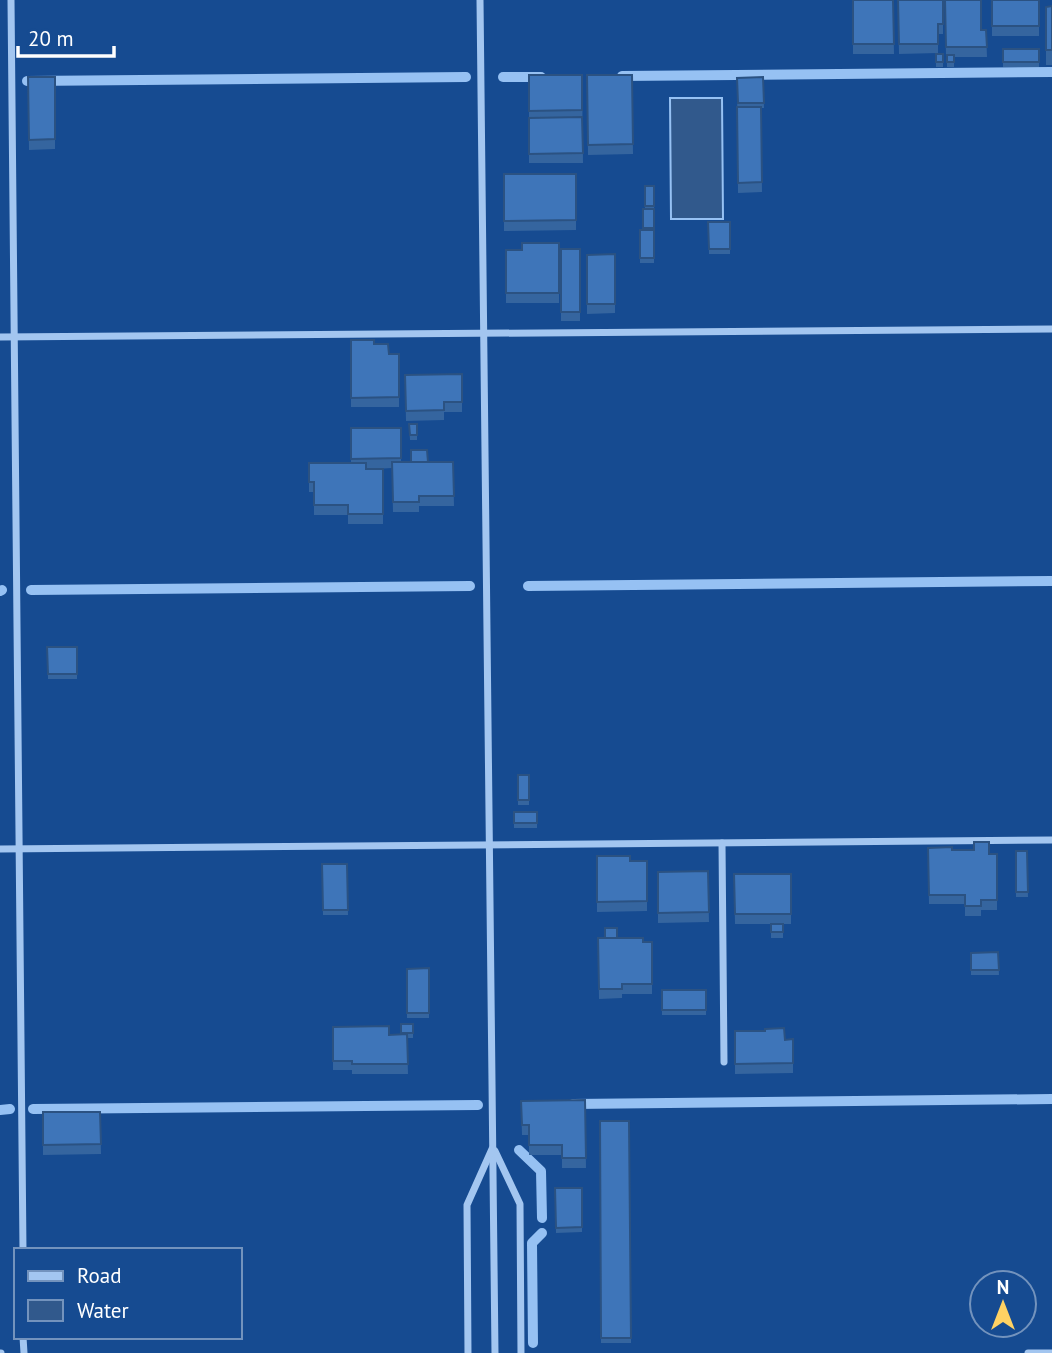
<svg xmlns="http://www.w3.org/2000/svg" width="1052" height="1353" font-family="'PT Sans',sans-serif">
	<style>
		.water { fill: #31598c; stroke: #96c1f3; stroke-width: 2 }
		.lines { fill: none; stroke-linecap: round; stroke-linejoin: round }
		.stream { stroke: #96c1f3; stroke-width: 10 }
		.minor { stroke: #a3c6f0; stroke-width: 7 }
		.wall { fill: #35659f }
		.building { fill: #3e75b9; stroke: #2b5282; stroke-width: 2 }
	</style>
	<rect width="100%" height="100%" fill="#164b91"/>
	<path class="water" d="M670,98h52l1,121h-52z"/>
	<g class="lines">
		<g class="stream">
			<path d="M622,76l430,-4"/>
			<path d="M503,77h38"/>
			<path d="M27,81l439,-4"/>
			<path d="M528,586l524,-5"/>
			<path d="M31,590l439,-4"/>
			<path d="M0,591l2,-1"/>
			<path d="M573,1104l479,-5"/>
			<path d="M33,1109l445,-4"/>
			<path d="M0,1110l10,-1"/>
			<path d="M519,1150l22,21 1,47"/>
			<path d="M533,1343l-1,-100 10,-10"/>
		</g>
		<g class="minor">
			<path d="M11,0l12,1250"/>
			<path d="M480,0l15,1353"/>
			<path d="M0,337l1052,-8"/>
			<path d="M722,843l2,219"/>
			<path d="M0,849l1052,-9"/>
			<path d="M495,1151l25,53 1,149"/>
			<path d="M23,1337l1,16"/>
			<path d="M0,1353h1"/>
			<path d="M468,1353l-1,-148 25,-56"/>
			<path d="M1028,1353h24"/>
		</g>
	</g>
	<g class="wall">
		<path d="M853,0h40l1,54h-41z"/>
		<path d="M898,0h45v34h-5v19l-39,1z"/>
		<path d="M945,0l36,30h5l1,27h-33v10h-7v-10h-1z"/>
		<rect x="992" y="0" width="47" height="36"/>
		<path d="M1052,6v59h-6v-58z"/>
		<rect x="1003" y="49" width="36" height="18"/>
		<rect x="936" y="54" width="7" height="13"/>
		<path d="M529,75h53l1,88h-54z"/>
		<path d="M587,75h45l1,79 -45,1z"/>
		<path d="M28,77h27v72l-26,1z"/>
		<path d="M763,77l1,31h-3l1,84 -24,1 -1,-115z"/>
		<path d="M504,174h72v56l-72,1z"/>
		<path d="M645,186h9v77h-14v-33h3v-21h2z"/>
		<path d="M708,222h22v32h-21z"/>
		<path d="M559,243v60h-53v-53h16z"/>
		<rect x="561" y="249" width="19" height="72"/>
		<path d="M615,254v59l-28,1v-59z"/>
		<path d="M351,340l23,4 15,10h10v53h-48z"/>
		<path d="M462,374v38h-18v8l-38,1 -1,-46z"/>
		<path d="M409,424h8v16h-7z"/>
		<path d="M351,428h50v34h52l1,44h-35v6h-26l-1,-44 -18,1h9v55h-35v-9h-34v-23h-5v-29h42z"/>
		<path d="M47,647h30v32h-29z"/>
		<rect x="518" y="775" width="11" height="30"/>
		<rect x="514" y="812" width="23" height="16"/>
		<path d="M928,848l69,6v56h-16v6h-16v-12h-36z"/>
		<path d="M1016,851h11l1,46h-12z"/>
		<path d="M597,856l33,5h17v50l-50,1z"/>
		<path d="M322,864h25l1,51h-25z"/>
		<path d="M708,871l1,51 -51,1v-51z"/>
		<path d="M734,874h57v50h-56z"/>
		<rect x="771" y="924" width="12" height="14"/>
		<path d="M598,938l54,4v52h-30v4l-23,1z"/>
		<path d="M998,952l1,23h-28v-22z"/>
		<path d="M429,968v50h-22v-49z"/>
		<rect x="662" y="990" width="44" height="25"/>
		<path d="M401,1024h12v14h-6l1,36h-56v-4h-19v-43l56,8h12z"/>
		<path d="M735,1031l50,9 8,-1v34l-58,1z"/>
		<path d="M585,1100l1,68h-24v-13h-33v-20h-7l-1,-34z"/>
		<path d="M43,1112h57l1,42 -58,1z"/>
		<path d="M600,1121h29l2,222h-30z"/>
		<path d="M555,1188h27v44l-26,1z"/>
	</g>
	<g class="building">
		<path d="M853,0h40l1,44h-41z"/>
		<path d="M898,0h45v24h-5v20h-39z"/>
		<path d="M945,0h36v30h5l1,17h-41z"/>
		<rect x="992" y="0" width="47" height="26"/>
		<path d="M1052,6v44h-6v-43z"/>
		<rect x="1003" y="49" width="36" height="13"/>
		<rect x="936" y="54" width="7" height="8"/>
		<rect x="947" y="55" width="7" height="7"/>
		<path d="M529,75h53v35l-53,1z"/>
		<path d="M587,75h45l1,69 -45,1z"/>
		<path d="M28,77h27v62l-26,1z"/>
		<path d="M763,77l1,26h-26l-1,-25z"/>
		<path d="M737,107h24l1,75 -24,1z"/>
		<path d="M582,117l1,36 -54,1v-36z"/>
		<path d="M504,174h72v46l-72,1z"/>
		<rect x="645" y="186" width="9" height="20"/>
		<rect x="643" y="209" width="11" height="19"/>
		<path d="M708,222h22v27h-21z"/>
		<rect x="640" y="230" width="14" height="28"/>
		<path d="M522,243h37v50h-53v-43h16z"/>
		<rect x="561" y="249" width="19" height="63"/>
		<path d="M615,254v50h-28v-49z"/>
		<path d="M351,340h23v4h14l1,10h10v43l-48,1z"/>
		<path d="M462,374v28h-18v8l-38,1 -1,-36z"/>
		<path d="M409,424h8v11h-7z"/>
		<path d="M351,428h50v30l-50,1z"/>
		<path d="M411,450h16l1,12h-17z"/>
		<path d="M392,462h61l1,34h-35v6h-26z"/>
		<path d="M309,463h57v6h17v45h-35v-9h-34v-23h-5z"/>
		<path d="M47,647h30v27h-29z"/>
		<rect x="518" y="775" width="11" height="25"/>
		<rect x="514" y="812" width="23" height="11"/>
		<path d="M974,842h15v12h8v46h-16v6h-16v-11h-36l-1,-47 24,-1v3h22z"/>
		<path d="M1016,851h11l1,41h-12z"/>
		<path d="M597,856h33v5h17v40l-50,1z"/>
		<path d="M322,864h25l1,46h-25z"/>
		<path d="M708,871l1,41 -51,1v-41z"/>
		<path d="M734,874h57v40h-56z"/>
		<rect x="771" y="924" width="12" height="8"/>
		<rect x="605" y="928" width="12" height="10"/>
		<path d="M598,938h45v4h9v42h-30v5h-23z"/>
		<path d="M998,952l1,18h-28v-17z"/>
		<path d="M429,968v45h-22v-44z"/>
		<rect x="662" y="990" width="44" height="20"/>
		<rect x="401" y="1024" width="12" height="9"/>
		<path d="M389,1026v9l18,-1 1,30h-56v-3h-19v-34z"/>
		<path d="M784,1028l1,12 8,-1v24l-58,1v-33h30v-2z"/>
		<path d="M585,1100l1,58h-24v-13h-33v-20h-7l-1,-24z"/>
		<path d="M43,1112h57l1,32 -58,1z"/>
		<path d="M600,1121h29l2,217h-30z"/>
		<path d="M555,1188h27v39l-26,1z"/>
	</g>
	<rect x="14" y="1248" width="228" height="91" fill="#164b91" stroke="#7393bd" stroke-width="2"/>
	<rect x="28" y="1271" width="35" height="10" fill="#a3c6f0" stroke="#7393bd" stroke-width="2"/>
	<text x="77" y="1283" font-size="21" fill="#ffffff">Road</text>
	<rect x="28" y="1300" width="35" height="21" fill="#31598c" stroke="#7393bd" stroke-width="2"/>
	<text x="77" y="1318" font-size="21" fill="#ffffff">Water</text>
	<g transform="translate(1003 1304)"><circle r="33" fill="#164b91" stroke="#7393bd" stroke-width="2"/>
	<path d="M0-5L12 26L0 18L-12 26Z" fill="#ffd263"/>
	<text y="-10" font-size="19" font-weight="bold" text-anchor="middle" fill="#ffffff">N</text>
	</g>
	<path d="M18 46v10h96v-10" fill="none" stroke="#ffffff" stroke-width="3.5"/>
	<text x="28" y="46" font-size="21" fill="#ffffff" stroke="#164b91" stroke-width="5" paint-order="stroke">20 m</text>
</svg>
